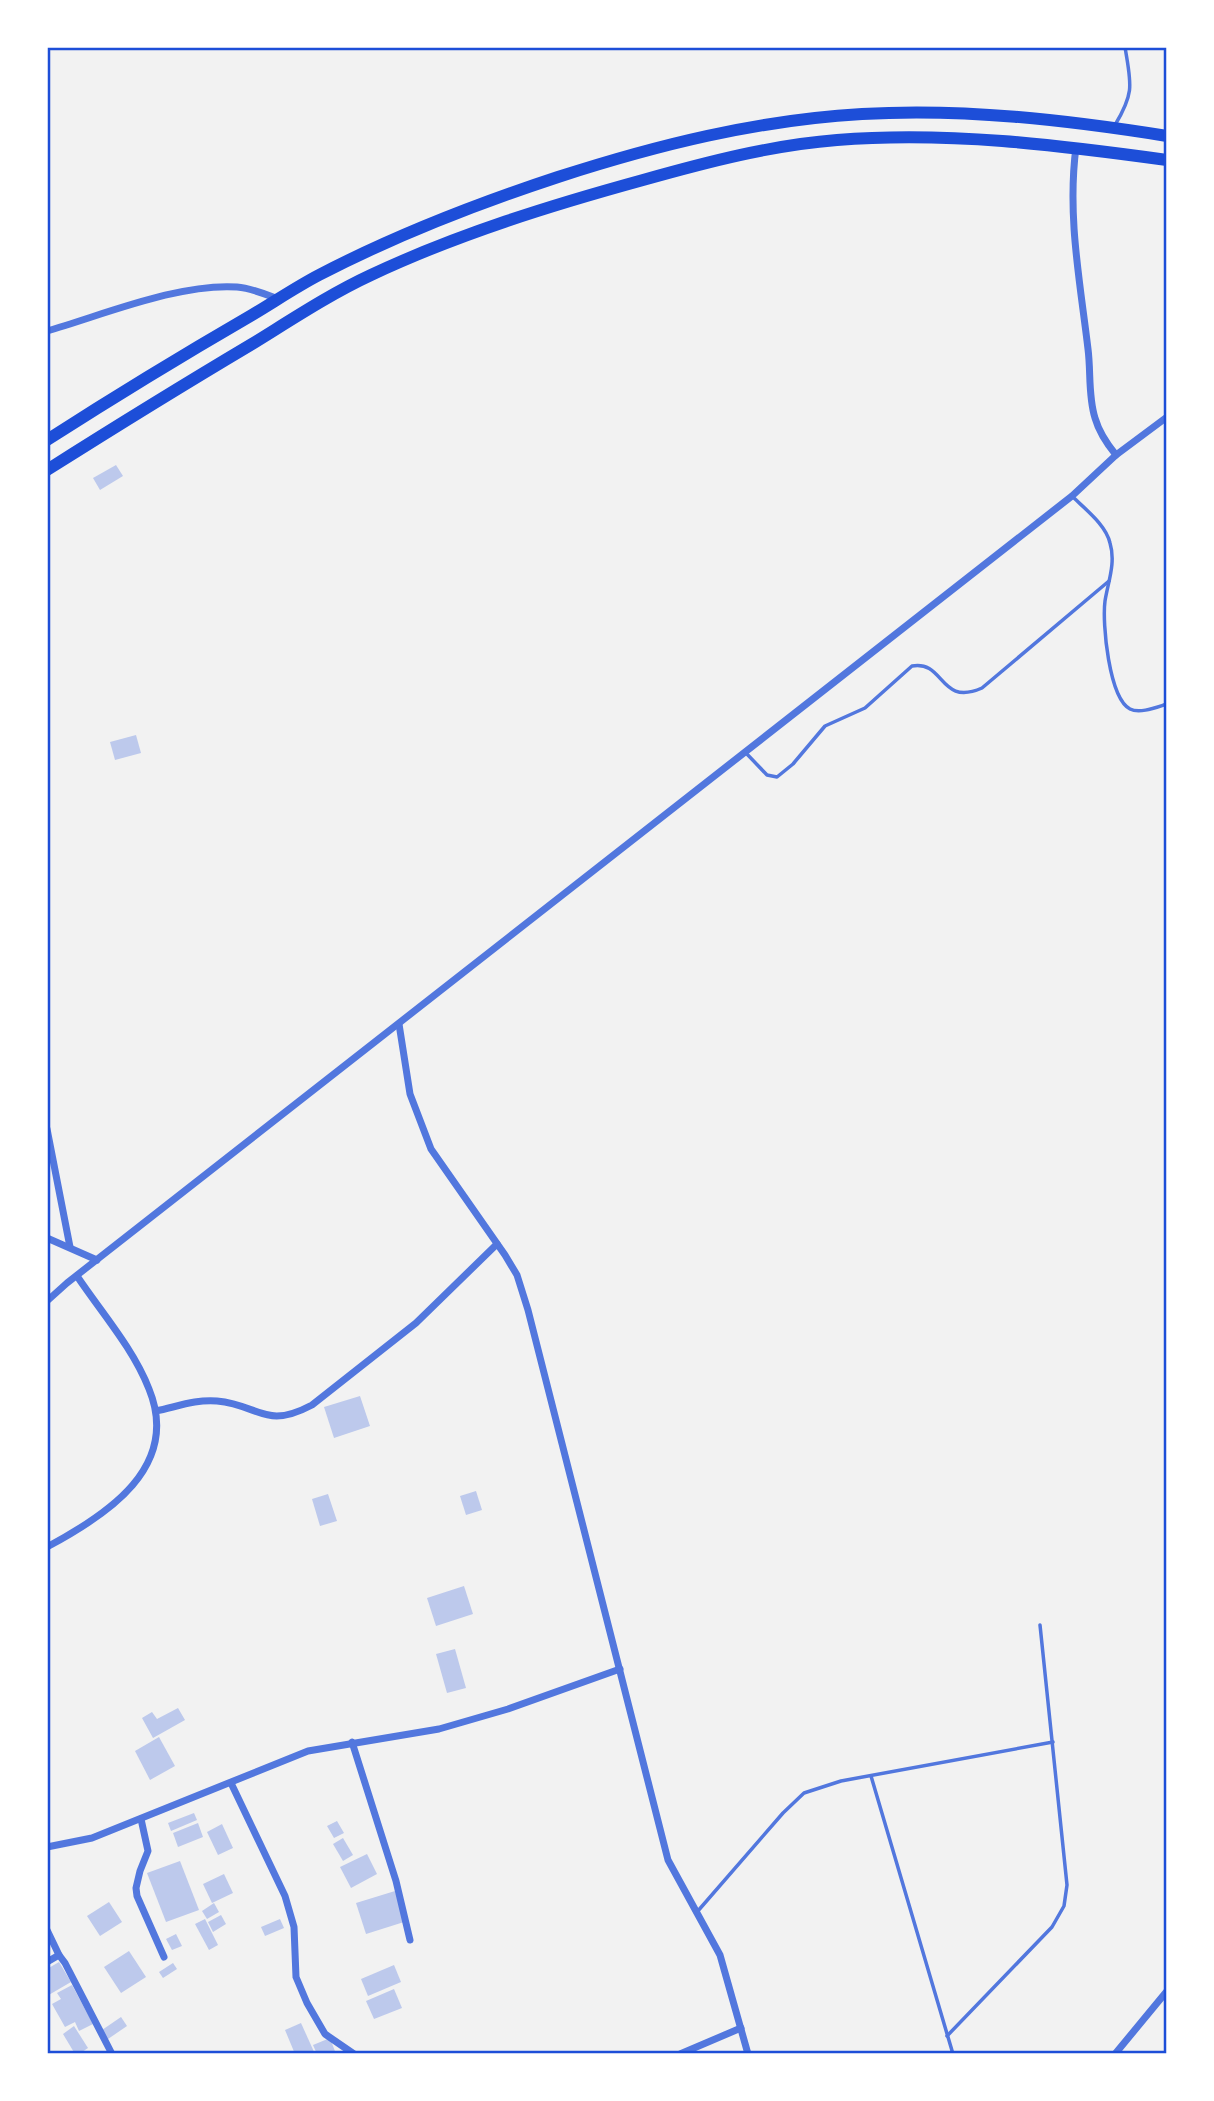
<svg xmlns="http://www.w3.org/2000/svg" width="1214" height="2101" font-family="Poppins,sans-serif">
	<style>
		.building { fill: #bdc9ec }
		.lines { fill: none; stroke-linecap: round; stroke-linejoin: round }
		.service { stroke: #5277de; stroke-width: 3.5 }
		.minor { stroke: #5277de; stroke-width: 7 }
		.trunk { stroke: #1d4ed8; stroke-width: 12 }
		.neatline { fill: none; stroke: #1d4ed8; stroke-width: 2.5 }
	</style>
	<rect width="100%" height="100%" fill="#f2f2f2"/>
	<g class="building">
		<path d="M116,465l7,11 -23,14 -7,-12z"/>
		<path d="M136,735l5,18 -26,7 -5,-18z"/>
		<path d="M360,1396l10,30 -36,12 -10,-31z"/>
		<path d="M476,1491l6,19 -16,5 -6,-19z"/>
		<path d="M328,1494l9,27 -17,5 -8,-27z"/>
		<path d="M464,1586l9,28 -37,12 -9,-28z"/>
		<path d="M455,1649l11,39 -19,5 -11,-39z"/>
		<path d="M178,1708l7,12 -32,18 -11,-20 10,-6 5,7z"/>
		<path d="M159,1737l16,29 -25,14 -15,-29z"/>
		<path d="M194,1813l3,7 -26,11 -3,-8z"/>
		<path d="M337,1821l7,12 -10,5 -7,-12z"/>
		<path d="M198,1823l5,14 -25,10 -5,-14z"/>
		<path d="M222,1824l11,24 -15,7 -11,-23z"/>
		<path d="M343,1838l10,17 -10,6 -10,-17z"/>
		<path d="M367,1854l10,20 -26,14 -11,-21z"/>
		<path d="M180,1861l19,49 -33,12 -19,-49z"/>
		<path d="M224,1874l9,19 -21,10 -9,-19z"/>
		<path d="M395,1891l9,31 -38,12 -10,-31z"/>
		<path d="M109,1902l13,20 -22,14 -13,-20z"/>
		<path d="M214,1903l5,9 -12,7 -5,-8z"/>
		<path d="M221,1915l5,9 -13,8 -5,-10z"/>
		<path d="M205,1919l13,26 -9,5 -14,-26z"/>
		<path d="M280,1919l4,9 -19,8 -4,-9z"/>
		<path d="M176,1934l6,12 -10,4 -6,-11z"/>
		<path d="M129,1951l17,26 -25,16 -17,-26z"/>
		<path d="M59,1962l12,20 -24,14v-27z"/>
		<path d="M173,1963l4,6 -14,9 -4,-6z"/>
		<path d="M394,1965l7,17 -33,14 -7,-17z"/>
		<path d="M72,1985l21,39 -14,7 -4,-9 -10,5 -13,-23 9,-5 -4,-6z"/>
		<path d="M394,1989l8,19 -28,11 -8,-18z"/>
		<path d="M121,2017l6,9 -19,13 -6,-9z"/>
		<path d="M301,2023l14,31h-20l-10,-24z"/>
		<path d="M74,2026l14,22 -9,6h-4l-12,-20z"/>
		<path d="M330,2038l6,16h-19l-4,-9z"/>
	</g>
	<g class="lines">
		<g class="service">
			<path d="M1115,125c20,-33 16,-41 10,-78"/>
			<path d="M1073,497c13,13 33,28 37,46 6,20 -2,39 -5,58 -3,22 4,97 25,108 10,5 27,-2 37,-5"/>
			<path d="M745,752l22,23 10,2 16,-13 32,-38 40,-18 47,-42c33,-6 27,41 70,22l127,-107"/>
			<path d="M871,1776l82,278"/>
			<path d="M697,1912l86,-99 21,-20 37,-12 212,-39"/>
			<path d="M947,2036l105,-109 12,-21 3,-21 -27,-260"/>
		</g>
		<g class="minor">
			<path d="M1076,147c-9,69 4,134 12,202 3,23 0,47 7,69 4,14 12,26 21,37"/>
			<path d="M47,331c56,-16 132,-48 190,-44 14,1 28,7 41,12"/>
			<path d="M399,1024l11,70 21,55 74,106 12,20 11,35 140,550 52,95 28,99"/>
			<path d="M47,1129l23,118"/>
			<path d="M47,1238l50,22"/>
			<path d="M47,1301l20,-18 1005,-787 44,-41 51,-38"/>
			<path d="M156,1411c20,-4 40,-12 61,-10 43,4 48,29 95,4l104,-82 81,-79"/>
			<path d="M47,1547c60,-32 134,-80 102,-158 -16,-41 -48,-77 -72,-113"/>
			<path d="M352,1742l44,139 14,59"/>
			<path d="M231,1783l54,113 9,31 2,50 11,26 18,31 29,20"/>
			<path d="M141,1819l7,32 -8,20 -4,17 1,8 27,61"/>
			<path d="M47,1847l45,-9 216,-87 131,-22 69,-20 112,-40"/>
			<path d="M47,1930l12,25 -12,7"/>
			<path d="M59,1955l6,8 47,91"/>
			<path d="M680,2054l61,-26"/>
			<path d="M1115,2054l52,-63"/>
		</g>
		<g class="trunk">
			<path d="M47,440c67,-43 136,-85 205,-125 22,-13 44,-28 67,-40 77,-40 157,-71 239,-98 99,-32 199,-57 304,-63 102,-6 204,6 305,22"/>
			<path d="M47,470c68,-43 136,-85 205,-126 39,-24 78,-50 119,-69 87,-41 181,-70 272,-95 64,-18 129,-35 194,-40 110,-9 221,5 330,20"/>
		</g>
	</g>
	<rect width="1214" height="2101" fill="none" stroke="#ffffff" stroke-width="98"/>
	<rect x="49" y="49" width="1116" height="2003" class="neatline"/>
</svg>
